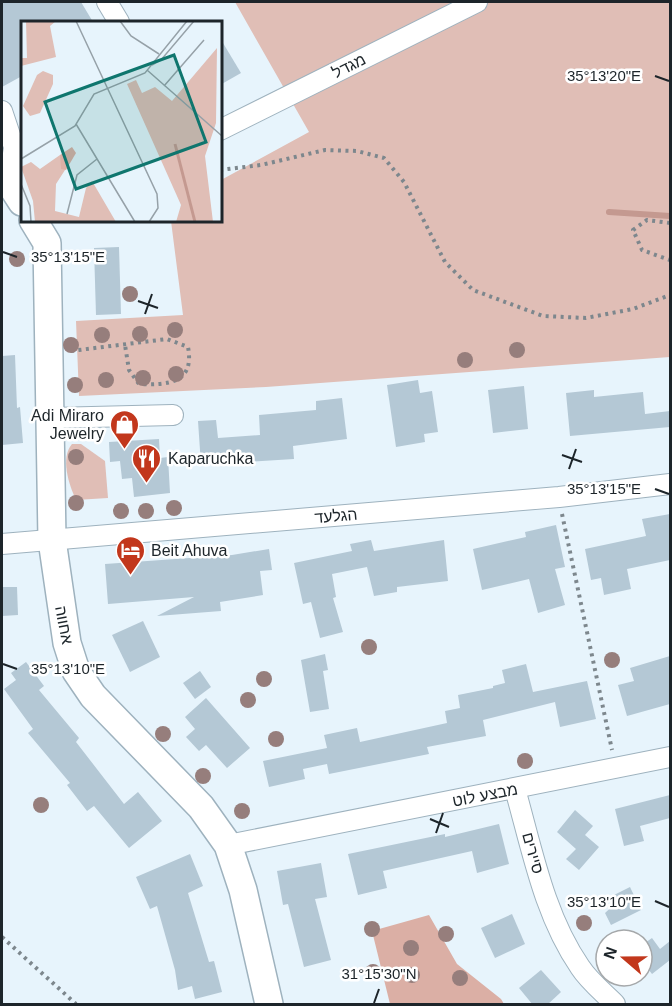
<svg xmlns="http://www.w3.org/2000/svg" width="672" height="1006" font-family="Helvetica,'Noto Sans Hebrew',sans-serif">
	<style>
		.green { fill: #e0beb6 }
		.forest { fill: #dbafa5 }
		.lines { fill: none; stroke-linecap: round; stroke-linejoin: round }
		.stream { stroke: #c49990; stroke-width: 6 }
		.building { fill: #b4c8d5 }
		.street-casing { stroke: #9eb2be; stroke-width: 22 }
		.secondary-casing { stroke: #9eb2be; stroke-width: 30 }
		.path { stroke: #7d878d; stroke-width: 4; stroke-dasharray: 3 4.5; stroke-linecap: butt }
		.street { stroke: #fff; stroke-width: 20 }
		.secondary { stroke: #fff; stroke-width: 27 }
		.tree { fill: #967e7c }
		.ticks { fill: none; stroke: #1d252a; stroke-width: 2 }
		.labels { text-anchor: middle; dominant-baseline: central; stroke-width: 5; stroke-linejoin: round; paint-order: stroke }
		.street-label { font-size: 16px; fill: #1d252a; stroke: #fff }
		.poi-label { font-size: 16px; fill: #1d252a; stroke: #fff; text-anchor: start }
		.inset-river { fill: none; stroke: #c49990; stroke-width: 3 }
		.inset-road { fill: none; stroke: #96a1a8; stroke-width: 1.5 }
		.view { fill: #0f766e; fill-opacity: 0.15; stroke: #0f766e; stroke-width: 3 }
		.inset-edge { fill: none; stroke: #1d252a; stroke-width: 3 }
		.ticks-label { font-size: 15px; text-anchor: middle; fill: #1d252a; stroke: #fff; stroke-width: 5; stroke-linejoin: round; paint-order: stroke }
	</style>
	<rect width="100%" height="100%" fill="#e7f4fc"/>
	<g class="green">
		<path d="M235,2h435v355l-404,30 -187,9 -3,-75 107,-6 -12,-94 49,-1 1,-40 88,-48z"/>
		<path d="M72,444h9l24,17 3,37 -32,2c-7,-15 -16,-42 -4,-56z"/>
	</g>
	<path class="forest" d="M429,915l28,49 44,35 3,5h-114l-18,-73z"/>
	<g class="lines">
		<path class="stream" d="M609,212l61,4"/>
	</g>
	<g class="building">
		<path d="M2,2h79l12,20h-71v54l-20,11z"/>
		<path d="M220,38l21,35 -21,12z"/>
		<path d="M119,247l2,67 -25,1 -2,-67z"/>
		<path d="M15,355l2,53 3,-1 3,36 -21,2v-89z"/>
		<path d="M418,380l2,13 12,-2 6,41 -14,2 1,8 -29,5 -9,-62z"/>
		<path d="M524,386l4,43 -35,4 -5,-43z"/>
		<path d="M594,390v7l49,-5 2,22 25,-3v16l-100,9 -4,-43z"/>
		<path d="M342,398l5,41 -54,7 1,13 -93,6 -3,-44 18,-1 2,18 42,-3 -1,-20 57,-5v-9z"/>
		<path d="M159,439l1,19 8,-1 2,36 -36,4 -2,-19 -10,1 -2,-18 -10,1 -1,-20z"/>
		<path d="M670,514v46l-43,9 4,20 -27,6 -3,-17 -10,2 -6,-31 61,-13 -4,-17z"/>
		<path d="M556,525l9,42 -10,2 10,36 -27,8 -9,-34 -47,11 -9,-41 53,-12 -1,-5z"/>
		<path d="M371,540l3,11 70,-11 4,41 -51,6v5l-23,4 -7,-29 -35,7 4,23 -3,1 10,34 -23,6 -9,-36 -8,2 -9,-41 58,-12 -2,-7z"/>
		<path d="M269,549l3,21 -12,1 3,24 -43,7 1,9 -64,5 37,-19 -86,7 -3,-40 127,-9z"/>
		<path d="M2,587h15l1,28 -16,1z"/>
		<path d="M143,621l17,36 -30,15 -18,-37z"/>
		<path d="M325,654l3,16 -5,1 6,38 -19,3 -9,-52z"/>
		<path d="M670,656v48l-43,12 -9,-31 16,-4 -4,-13z"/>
		<path d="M26,662l18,24 -5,4 40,48 -3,4 48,62 14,-12 24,29 -33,27 -35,-42 -7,5 -20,-26 3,-2 -42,-50 5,-4 -29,-40 12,-9 -5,-7z"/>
		<path d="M526,664l7,28 54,-11 9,38 -36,8 -5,-25 -72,18 3,16 -59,11 2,7 -100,20 -2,-10 -24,5 2,10 -36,8 -6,-26 64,-13 -3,-13 33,-7 3,14 87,-19 -2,-12 15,-3 -2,-13 35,-7v-2l12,-3 -3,-13z"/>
		<path d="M200,671l11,16 -16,12 -12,-16z"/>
		<path d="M206,698l44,50 -23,20 -21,-23 -7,6 -13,-14 9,-8 -10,-12z"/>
		<path d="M670,795v23l-30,8 4,15 -20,5 -9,-37z"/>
		<path d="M575,810l18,16 -8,9 14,12 -20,23 -13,-11 10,-10 -19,-17z"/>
		<path d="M499,824l10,40 -32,9 -5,-22 -89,20 4,17 -29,7 -10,-41 97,-20v3z"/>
		<path d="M190,854l13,32 -15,7 21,69 5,-1 8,31 -27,7 -3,-13 -14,4 -3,-20 -18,-64 -7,3 -14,-32z"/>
		<path d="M321,863l6,34 -12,2 16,61 -27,7 -16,-63 -5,1 -6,-34z"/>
		<path d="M630,887l11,23 -30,15 -6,-12 13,-12 -4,-6z"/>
		<path d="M512,914l13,30 -30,14 -14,-30z"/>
		<path d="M652,938l8,11 10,-8v19l-18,14 -10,-13v-16z"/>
		<path d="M541,970l20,22 -14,13h-14l-14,-17z"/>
	</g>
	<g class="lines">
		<defs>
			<g id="street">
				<path d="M107,2l12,20"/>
				<path d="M2,111l12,36 -5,35"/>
				<path d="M220,130l257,-128"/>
				<path d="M51,418l122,-3"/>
				<path d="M2,544l557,-47 111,-13"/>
				<path d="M515,789c17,60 29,126 65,178 9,14 23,25 35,37"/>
				<path d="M228,845l442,-88"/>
			</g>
			<g id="secondary">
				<path d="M2,171l20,31"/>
				<path d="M33,220l14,23 5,297 15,103 9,28 17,25 108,111 27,38 15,45 26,114"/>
			</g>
		</defs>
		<use href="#street" class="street-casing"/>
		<use href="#secondary" class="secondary-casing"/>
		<g class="path">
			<path d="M220,170l41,-5 64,-15 32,1 27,7 20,24 41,80 28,28 70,26 43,2 47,-9 37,-14"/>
			<path d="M670,223l-23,-3 -14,10 9,20 28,10"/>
			<path d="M71,351l96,-12 21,8c7,37 -21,38 -49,37l-10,-14 -4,-25"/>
			<path d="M562,514l50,236"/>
			<path d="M2,937l74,67"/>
		</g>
		<use href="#street" class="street"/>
		<use href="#secondary" class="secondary"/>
	</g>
	<g class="tree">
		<circle cx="17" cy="259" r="8"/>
		<circle cx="130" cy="294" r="8"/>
		<circle cx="175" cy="330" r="8"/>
		<circle cx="140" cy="334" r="8"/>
		<circle cx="102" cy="335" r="8"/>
		<circle cx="71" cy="345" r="8"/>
		<circle cx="517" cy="350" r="8"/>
		<circle cx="465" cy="360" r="8"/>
		<circle cx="176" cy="374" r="8"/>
		<circle cx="143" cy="378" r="8"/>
		<circle cx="106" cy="380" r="8"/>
		<circle cx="75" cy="385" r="8"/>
		<circle cx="76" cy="457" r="8"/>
		<circle cx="76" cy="503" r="8"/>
		<circle cx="174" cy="508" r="8"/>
		<circle cx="121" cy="511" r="8"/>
		<circle cx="146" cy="511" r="8"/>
		<circle cx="369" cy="647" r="8"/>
		<circle cx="612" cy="660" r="8"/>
		<circle cx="264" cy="679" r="8"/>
		<circle cx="248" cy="700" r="8"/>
		<circle cx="163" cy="734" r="8"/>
		<circle cx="276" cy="739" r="8"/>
		<circle cx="525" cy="761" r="8"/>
		<circle cx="203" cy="776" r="8"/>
		<circle cx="41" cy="805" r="8"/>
		<circle cx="242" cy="811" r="8"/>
		<circle cx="584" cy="923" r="8"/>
		<circle cx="372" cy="929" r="8"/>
		<circle cx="446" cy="934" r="8"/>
		<circle cx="411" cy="948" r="8"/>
		<circle cx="373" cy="972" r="8"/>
		<circle cx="412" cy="975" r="8"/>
		<circle cx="460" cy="978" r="8"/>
	</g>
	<path class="ticks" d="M655,76l14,5M3,252l14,5M138,301l20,7M145,314l7,-20M562,455l20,7M569,469l7,-20M655,489l14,5M3,664l14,5M430,819l19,8M436,833l7,-20M655,901l14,6M374,1003l5,-14"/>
	<defs>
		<symbol id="shop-pin" viewBox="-11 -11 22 30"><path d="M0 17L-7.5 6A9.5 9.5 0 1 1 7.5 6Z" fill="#c2371c" stroke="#fff"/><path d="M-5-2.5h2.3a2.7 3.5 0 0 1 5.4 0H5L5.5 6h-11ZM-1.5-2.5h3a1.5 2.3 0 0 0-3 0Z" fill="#fff"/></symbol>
		<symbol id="restaurant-pin" viewBox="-11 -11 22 30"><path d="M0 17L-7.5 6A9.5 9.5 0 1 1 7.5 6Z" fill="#c2371c" stroke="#fff"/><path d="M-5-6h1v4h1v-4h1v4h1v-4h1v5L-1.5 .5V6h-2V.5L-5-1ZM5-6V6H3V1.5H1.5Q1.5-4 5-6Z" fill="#fff"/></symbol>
		<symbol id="hotel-pin" viewBox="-11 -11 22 30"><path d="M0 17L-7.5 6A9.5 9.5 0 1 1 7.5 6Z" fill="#c2371c" stroke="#fff"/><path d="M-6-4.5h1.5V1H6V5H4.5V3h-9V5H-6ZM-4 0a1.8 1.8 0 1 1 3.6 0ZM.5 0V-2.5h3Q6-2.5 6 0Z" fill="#fff"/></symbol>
	</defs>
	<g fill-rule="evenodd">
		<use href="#shop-pin" x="108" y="408" width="33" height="45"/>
		<use href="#restaurant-pin" x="130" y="442" width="33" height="45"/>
		<use href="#hotel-pin" x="114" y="534" width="33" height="45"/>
	</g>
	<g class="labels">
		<g class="street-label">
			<text transform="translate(349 66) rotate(-27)">מגדל</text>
			<text transform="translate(336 516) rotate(-5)">הגלעד</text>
			<text transform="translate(64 625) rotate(79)">אחווה</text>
			<text transform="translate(485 795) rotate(-11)">מבצע לוט</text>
			<text transform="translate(533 853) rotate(74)">סיירים</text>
		</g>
		<g class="poi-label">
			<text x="104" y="415" text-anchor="end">Adi Miraro<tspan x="104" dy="18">Jewelry</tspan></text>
			<text x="168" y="458">Kaparuchka</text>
			<text x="151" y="550">Beit Ahuva</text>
		</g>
	</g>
	<g transform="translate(21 21)">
		<rect width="201" height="201" fill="#e7f4fc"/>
		<path d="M5,0h30l-6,5 6,31 -35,9v-8h6zM196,27l-1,75 -11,33 8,66h-37l5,-17 -54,-121 9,-4 6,13 13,-6 17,14zM22,50l10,4v9l-13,29 -10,3 -7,-10 14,-31zM39,134l5,15 -9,14 -1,27 24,6 7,-29 6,-7 24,41h-81l-2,-21 -12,-34 10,-5 9,7z" fill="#e0beb6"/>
		<path d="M51,126l4,6 -10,17 -5,-1 -1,-14z" fill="#dbafa5"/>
		<path class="inset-river" d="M154,123l20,78"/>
		<path class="inset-road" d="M55,0l81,173 1,14 -9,14M99,0l11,15 28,18M131,44l9,-5 33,-39M126,49l75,66M143,65l40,-46M55,103l59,98M0,138l54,-33 19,-32 51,-21 42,-52M0,163l9,22 1,16M46,193l10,-39 20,-16"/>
		<path class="view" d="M153,34l32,87 -130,47 -31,-87z"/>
		<rect width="201" height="201" class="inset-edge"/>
	</g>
	<g class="ticks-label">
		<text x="604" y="81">35°13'20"E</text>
		<text x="68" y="262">35°13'15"E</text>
		<text x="604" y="494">35°13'15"E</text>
		<text x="68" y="674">35°13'10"E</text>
		<text x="604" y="907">35°13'10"E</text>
		<text x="379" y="979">31°15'30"N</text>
	</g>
	<rect width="672" height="1006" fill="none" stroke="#1d252a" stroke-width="6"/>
	<g transform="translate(624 958) rotate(290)"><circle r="28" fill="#ffffff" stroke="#a5a8aa" stroke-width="1.5"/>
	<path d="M0-4.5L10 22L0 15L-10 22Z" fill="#c2371c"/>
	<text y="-9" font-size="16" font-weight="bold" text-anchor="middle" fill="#1d252a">N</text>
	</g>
</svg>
